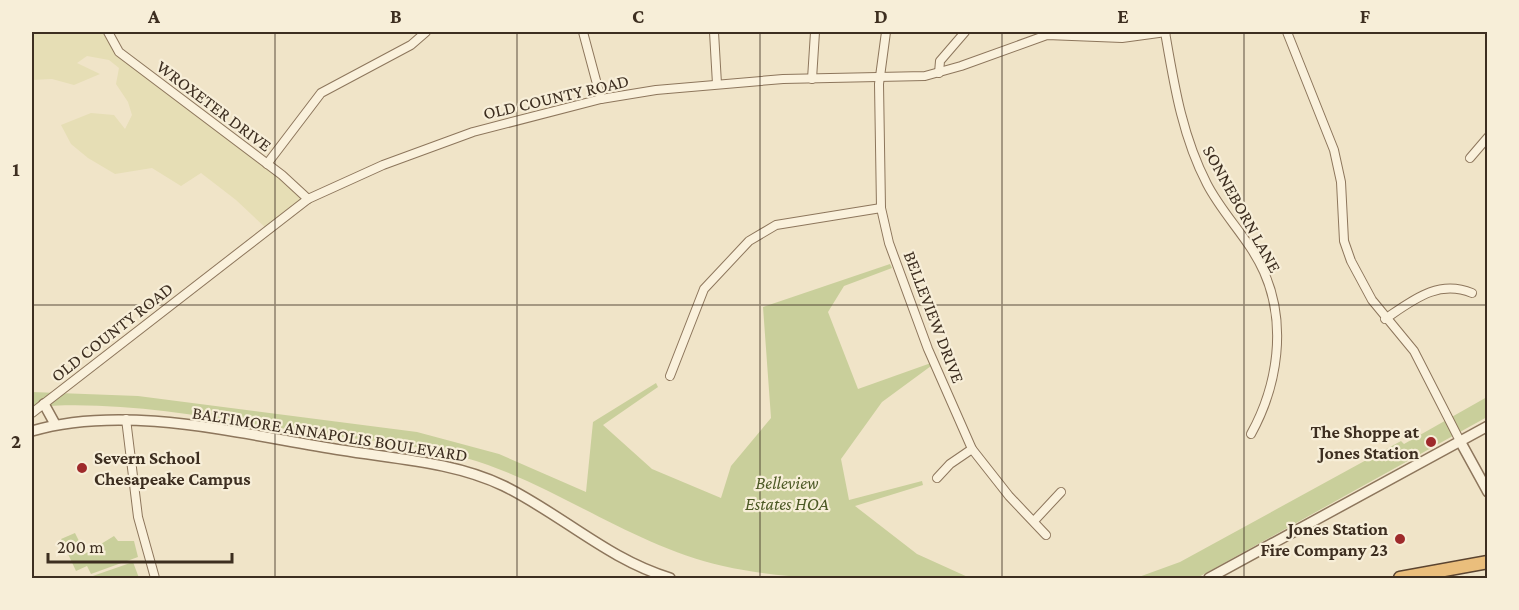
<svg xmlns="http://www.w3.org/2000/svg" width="1519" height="610" font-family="'Crimson Pro',serif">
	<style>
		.farmland { fill: #e6deb5 }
		.green { fill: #c9cf9b }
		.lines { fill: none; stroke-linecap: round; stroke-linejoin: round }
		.minor-casing { stroke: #8d765c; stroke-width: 10 }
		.tertiary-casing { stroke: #8d765c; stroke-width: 12 }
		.trunk-casing { stroke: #5b4430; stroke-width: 15 }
		.minor { stroke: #faf1dc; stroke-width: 8 }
		.tertiary { stroke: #faf1dc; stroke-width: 9 }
		.trunk { stroke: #eabe7c; stroke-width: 12 }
		.grid { fill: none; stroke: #3d2e20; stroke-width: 1.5; stroke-opacity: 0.55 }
		.poi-dot { fill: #9e2a2b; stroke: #f7eed8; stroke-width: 2 }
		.labels { text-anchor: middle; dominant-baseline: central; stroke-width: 4.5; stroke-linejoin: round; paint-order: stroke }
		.street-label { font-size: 18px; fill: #3d2e20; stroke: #f7eed8 }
		.poi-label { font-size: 18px; font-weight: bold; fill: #3d2e20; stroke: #f7eed8; text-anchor: end }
		.park-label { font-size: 18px; font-style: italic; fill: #4d5a26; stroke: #f7eed8 }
		.neatline { fill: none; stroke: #3d2e20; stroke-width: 2 }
		.grid-label { font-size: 20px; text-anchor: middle; font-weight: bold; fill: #3d2e20 }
	</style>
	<rect width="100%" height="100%" fill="#f0e4c8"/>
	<path class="farmland" d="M32,32h76l5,13 195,154 -40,31 -32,-30 -35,-27 -20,13 -29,-18 -37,6 -27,-16 -17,-14 -10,-19 30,-12 23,2 11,14 7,-14 -4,-13 -12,-18 3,-16 -10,-8 -22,-4 -10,7 23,11 -26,11 -22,-6 -20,1z"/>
	<g class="green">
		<path d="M890,264l2,4 -48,18 -16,26 30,77 73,-26v3l-49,36 -41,57 8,41 73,-19 1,4 -68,21 62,48 53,24c-83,0 -166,6 -247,-12 -84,-19 -155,-72 -235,-101 -58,-21 -122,-24 -182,-33 -90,-13 -183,-33 -274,-25v-15l106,4 279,36 82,22 87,38 7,-70 63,-39 2,4 -55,38 49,44 69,29 10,-32 40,-48 -8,-111z"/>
		<path d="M1487,397v20l-290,161h-61l44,-16 221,-121 3,3z"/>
		<path d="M75,533l9,18 -1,4 31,-19 4,5h16l4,16 -47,17 -4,-8 -11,5 -15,-32z"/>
		<path d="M133,562l6,16h-52z"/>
	</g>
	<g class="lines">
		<defs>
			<g id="minor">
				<path d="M108,32l11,20 163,123 26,24"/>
				<path d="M583,32l18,67"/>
				<path d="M714,32l3,52"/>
				<path d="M886,32l-7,52 2,124 8,35 39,106 44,100 37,47 37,39"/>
				<path d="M1165,32c9,52 17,104 42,152 16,31 43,56 57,88 23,52 14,113 -13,162"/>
				<path d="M1287,32l47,118 7,32 3,59 7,20 21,39 42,51 46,90"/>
				<path d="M939,73l1,-12 25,-29"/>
				<path d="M812,79l3,-47"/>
				<path d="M1470,158l18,-21"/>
				<path d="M267,164l54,-71 90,-48 15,-13"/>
				<path d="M1385,319c28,-19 53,-40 87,-26"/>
				<path d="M670,376l34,-87 45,-48 27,-16 105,-17"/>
				<path d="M32,413l276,-214 75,-34 90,-33 128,-33 55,-9 127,-11 142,-3 36,-10 86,-31 75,3 44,-6"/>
				<path d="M126,419l12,98 17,61"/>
				<path d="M937,478l13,-14 22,-15"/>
				<path d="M1034,521l27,-29"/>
			</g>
			<g id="tertiary">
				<path d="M44,404l11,20"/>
				<path d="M32,431c95,-28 212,4 309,19 55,9 113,12 163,36 57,28 105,74 166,92"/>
				<path d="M1460,441l28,51"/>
				<path d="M1209,578l279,-152"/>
			</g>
			<path id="trunk" d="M1400,578l88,-16"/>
		</defs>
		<use href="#minor" class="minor-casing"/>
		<use href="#tertiary" class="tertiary-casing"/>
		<use href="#trunk" class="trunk-casing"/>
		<use href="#minor" class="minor"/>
		<use href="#tertiary" class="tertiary"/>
		<use href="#trunk" class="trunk"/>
	</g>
	<path class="grid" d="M275,32v546M517,32v546M760,32v546M1002,32v546M1244,32v546M32,305h1456"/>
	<g class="poi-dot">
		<circle cx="1431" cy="442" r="6"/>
		<circle cx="82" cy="468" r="6"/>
		<circle cx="1400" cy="539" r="6"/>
	</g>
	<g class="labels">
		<g class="street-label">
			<text transform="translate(556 97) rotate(-13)">OLD COUNTY ROAD</text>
			<text transform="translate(214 106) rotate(37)">WROXETER DRIVE</text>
			<text transform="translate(1242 209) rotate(61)">SONNEBORN LANE</text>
			<text transform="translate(934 317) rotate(69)">BELLEVIEW DRIVE</text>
			<text transform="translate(112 332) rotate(-38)">OLD COUNTY ROAD</text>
			<text transform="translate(330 434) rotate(9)">BALTIMORE ANNAPOLIS BOULEVARD</text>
		</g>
		<g class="poi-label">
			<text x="1419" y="432">The Shoppe at<tspan x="1419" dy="21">Jones Station</tspan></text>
			<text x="94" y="458" text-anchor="start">Severn School<tspan x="94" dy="21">Chesapeake Campus</tspan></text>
			<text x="1388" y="529">Jones Station<tspan x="1388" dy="21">Fire Company 23</tspan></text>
		</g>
		<g class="park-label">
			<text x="787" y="483">Belleview<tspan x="787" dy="21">Estates HOA</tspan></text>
		</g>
	</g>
	<rect width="1519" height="610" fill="none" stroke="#f7eed8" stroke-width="66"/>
	<path d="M48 553v9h184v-9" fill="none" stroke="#3d2e20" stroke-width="3"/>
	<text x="57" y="553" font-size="18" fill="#3d2e20" stroke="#f7eed8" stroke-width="4.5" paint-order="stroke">200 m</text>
	<rect x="33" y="33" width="1453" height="544" class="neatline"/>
	<g class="grid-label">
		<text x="154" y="23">A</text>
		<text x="396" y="23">B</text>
		<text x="638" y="23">C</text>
		<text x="881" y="23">D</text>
		<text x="1123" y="23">E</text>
		<text x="1365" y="23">F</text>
		<text x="16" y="176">1</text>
		<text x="16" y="448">2</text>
	</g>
</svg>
